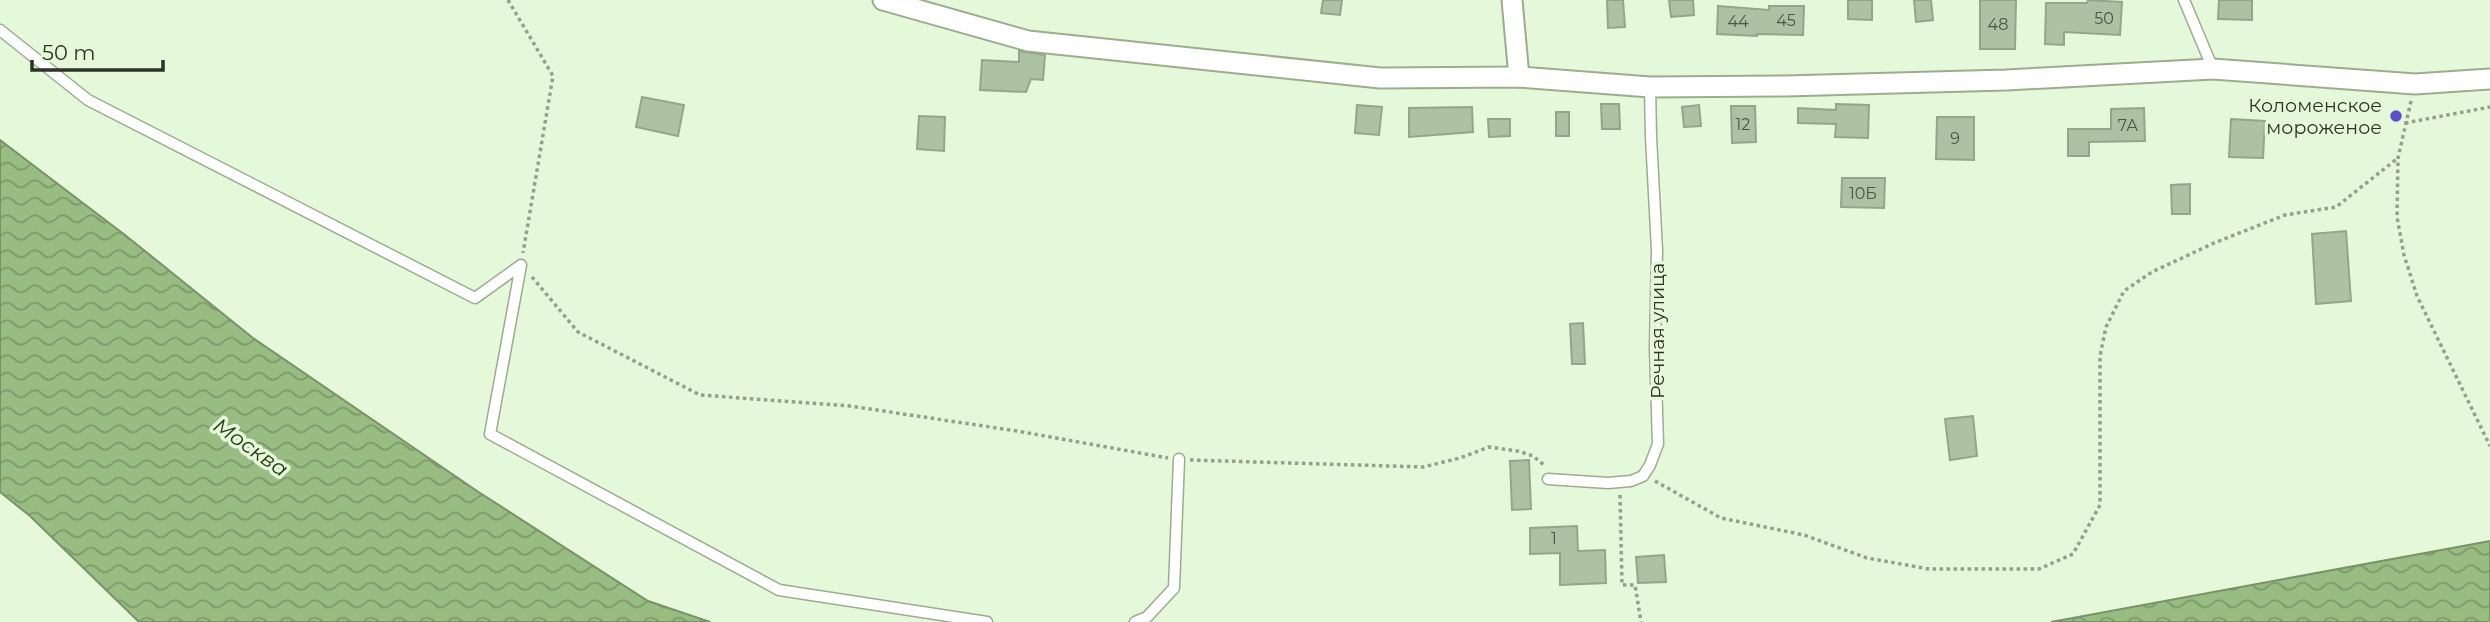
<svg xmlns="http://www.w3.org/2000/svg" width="2490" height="622" font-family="Montserrat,sans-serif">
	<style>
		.water { fill: url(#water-waves); stroke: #789367; stroke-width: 2 }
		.building { fill: #aec1a3; stroke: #94a689; stroke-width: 2 }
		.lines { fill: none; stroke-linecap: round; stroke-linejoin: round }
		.service-casing { stroke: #9bad8f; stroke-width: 13 }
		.minor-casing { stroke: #9bad8f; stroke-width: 23 }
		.path { stroke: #93a18a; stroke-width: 3.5; stroke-dasharray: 3.5 3.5; stroke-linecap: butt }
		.service { stroke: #fff; stroke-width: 10 }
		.minor { stroke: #fff; stroke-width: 19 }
		.poi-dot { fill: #5e4fc8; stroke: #e5f8d9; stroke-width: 2.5 }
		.labels { text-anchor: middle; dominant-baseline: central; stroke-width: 7; stroke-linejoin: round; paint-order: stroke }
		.number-label { font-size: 16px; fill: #4c5646 }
		.poi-label { font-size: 19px; fill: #2c3327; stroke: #e5f8d9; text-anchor: end }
		.street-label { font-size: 19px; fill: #2c3327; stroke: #e5f8d9 }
		.water-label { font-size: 21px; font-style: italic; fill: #233a11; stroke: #e5f8d9 }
	</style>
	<defs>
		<pattern id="water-waves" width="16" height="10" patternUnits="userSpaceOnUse" patternTransform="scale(1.75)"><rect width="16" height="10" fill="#99bc82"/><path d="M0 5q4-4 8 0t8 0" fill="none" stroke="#7d996a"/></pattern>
	</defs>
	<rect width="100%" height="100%" fill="#e5f8d9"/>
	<g class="water">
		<path d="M0,140l125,95 128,103 224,153 171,110 62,21h-571l-109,-106 -30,-24z"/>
		<path d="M2490,541v81h-439z"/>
	</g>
	<g class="building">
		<path d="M1323,0h19l-2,15 -19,-2z"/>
		<path d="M1607,0h16l2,27 -17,1z"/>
		<path d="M1669,0h24l1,15 -23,2z"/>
		<path d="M1848,0h24v20l-24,-1z"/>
		<path d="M1914,0h17l2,20 -17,2z"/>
		<path d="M1980,0h36l-1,49h-35z"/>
		<path d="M2088,0l34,2 -2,33 -56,-3v13l-19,-1 1,-41h41z"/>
		<path d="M2219,0h33v20l-34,-1z"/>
		<path d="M1718,6l51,4v-4h35l-1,29 -46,-1v2l-40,-2z"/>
		<path d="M1019,51l26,4 -2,25 -12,-1 -5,13 -46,-2 2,-30 37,2z"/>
		<path d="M642,97l42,8 -6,31 -42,-9z"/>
		<path d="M1601,104h18l1,25h-18z"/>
		<path d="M1836,104l33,1 -1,33 -33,-1 1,-13 -38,-1v-15l38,2z"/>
		<path d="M1357,105l25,2 -3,28 -24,-2z"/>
		<path d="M1699,105l2,21 -17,1 -2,-20z"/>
		<path d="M1731,106h24l1,36 -24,1z"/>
		<path d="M1472,107l1,25 -64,5v-29z"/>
		<path d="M2144,108l1,33 -56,1v14h-21v-27h43v-20z"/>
		<rect x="1556" y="112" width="13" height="24"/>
		<path d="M919,116l26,1 -1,34 -27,-2z"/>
		<path d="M1937,117h37v43l-38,-1z"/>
		<path d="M1488,119h22v17l-21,1z"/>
		<path d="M2231,119l34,2 -2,37 -34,-1z"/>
		<path d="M1842,178h43l-1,30 -43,-1z"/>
		<path d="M2190,184v30h-18l-1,-29z"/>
		<path d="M2346,231l5,70 -35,3 -4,-70z"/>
		<path d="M1583,323l2,41h-13l-2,-40z"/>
		<path d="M1973,416l4,40 -27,4 -5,-41z"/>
		<path d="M1529,460l2,49 -19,1 -2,-49z"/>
		<path d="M1577,526l1,25 27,-1 1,33 -46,2v-32l-30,1v-26z"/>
		<path d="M1664,555l2,27 -28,1 -2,-26z"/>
	</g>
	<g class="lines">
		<defs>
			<g id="service">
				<path d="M2184,0l29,69"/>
				<path d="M0,30l88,70 387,198 46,-33 -31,169 289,156 208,32"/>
				<path d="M1548,479l60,4 23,-2 12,-5 7,-11 8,-21 -3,-96 2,-98 -6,-113 -1,-50"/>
				<path d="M1135,622l12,-5 27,-29 5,-129"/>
			</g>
			<g id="minor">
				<path d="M883,0l145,41 352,37 139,-1 131,10 135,-1 221,-6 207,-11 202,15 75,-5"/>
				<path d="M1512,0l7,77"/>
			</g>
		</defs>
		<use href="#service" class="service-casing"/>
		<use href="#minor" class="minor-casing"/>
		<g class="path">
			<path d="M508,0l45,76 -30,177"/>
			<path d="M2411,101l-13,57 -1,59 7,38 13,41 73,150"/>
			<path d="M2405,123l85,-16"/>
			<path d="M532,277l46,55 122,63 150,11 167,25 151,27"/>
			<path d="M1190,460l233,7 37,-9 29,-11 29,4 15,5 12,10"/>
			<path d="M1655,481l66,37 83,17 63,23 62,11h110l34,-15 27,-49v-149l6,-29 18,-36 28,-19 62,-29 71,-28 51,-8 62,-49"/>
			<path d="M1620,495l2,90h13l6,37"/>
		</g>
		<use href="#service" class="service"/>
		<use href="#minor" class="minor"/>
	</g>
	<circle class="poi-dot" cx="2396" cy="116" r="7"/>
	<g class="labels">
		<g class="number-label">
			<text x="2104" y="18">50</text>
			<text x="1786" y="20">45</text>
			<text x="1738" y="21">44</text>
			<text x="1998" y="24">48</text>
			<text x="1743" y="124">12</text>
			<text x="2128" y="125">7А</text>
			<text x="1955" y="138">9</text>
			<text x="1863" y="193">10Б</text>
			<text x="1554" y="538">1</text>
		</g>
		<g class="poi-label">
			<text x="2382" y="105">Коломенское<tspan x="2382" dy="22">мороженое</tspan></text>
		</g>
		<g class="street-label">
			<text transform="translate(1657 331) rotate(-90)">Речная улица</text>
		</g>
		<g class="water-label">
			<text transform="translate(251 447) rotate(35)">Москва</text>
		</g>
	</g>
	<path d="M32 60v10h131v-10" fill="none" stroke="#2c3327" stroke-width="3.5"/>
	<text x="42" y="60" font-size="21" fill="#2c3327" stroke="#e5f8d9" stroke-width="5" paint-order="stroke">50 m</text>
</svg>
